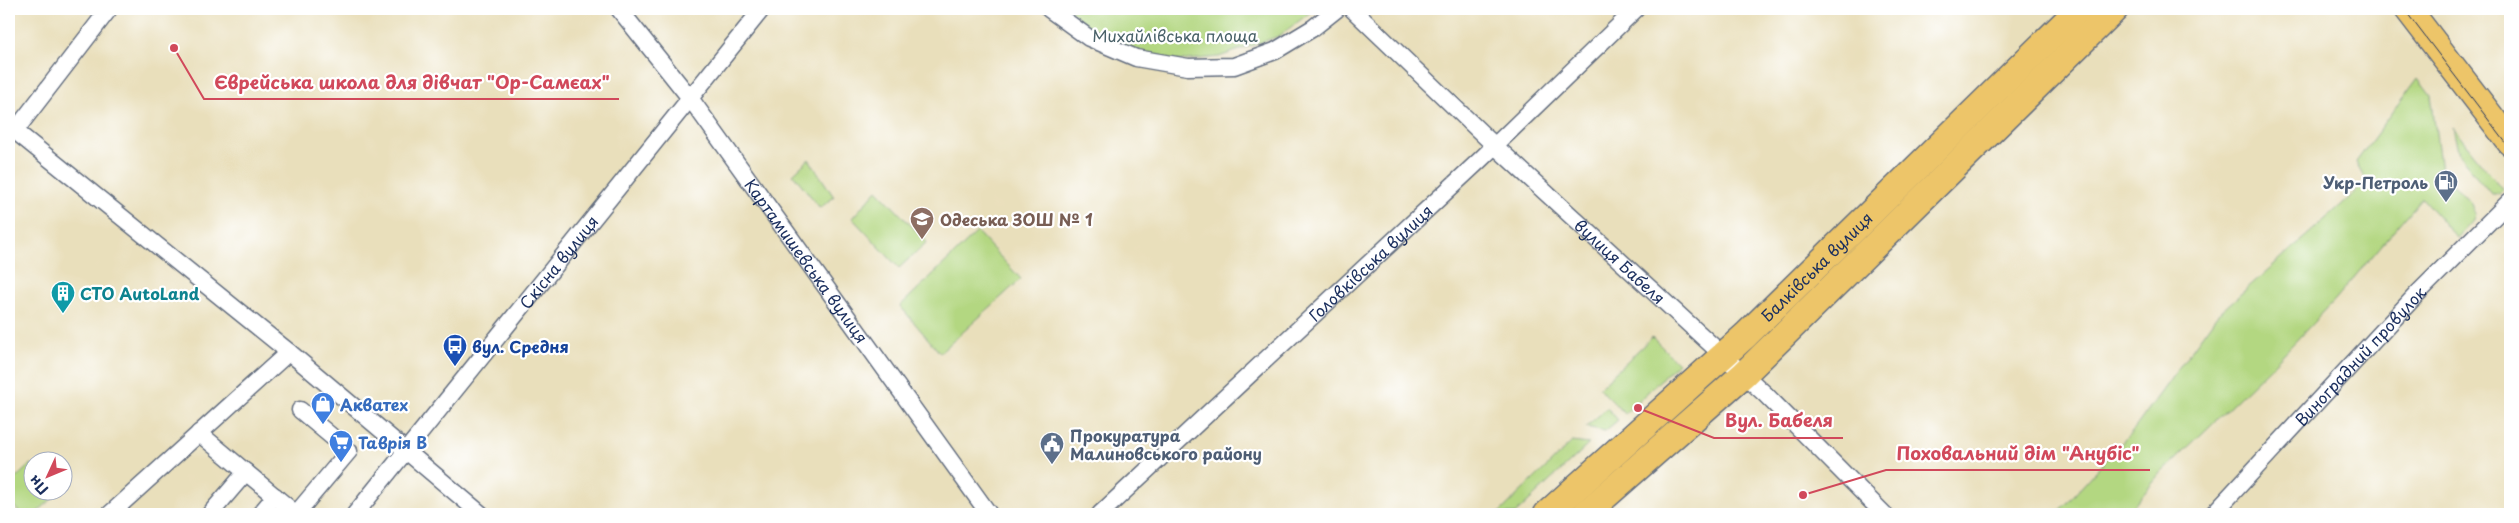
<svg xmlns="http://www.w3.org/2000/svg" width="2519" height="523" font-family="'Playpen Sans',sans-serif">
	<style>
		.green { fill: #b3d781; stroke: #678370 }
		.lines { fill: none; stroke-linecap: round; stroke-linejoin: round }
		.street-casing { stroke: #636d7f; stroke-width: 19 }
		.primary-casing { stroke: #636d7f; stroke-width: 29 }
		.street { stroke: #fff; stroke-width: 16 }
		.primary { stroke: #edc569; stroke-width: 26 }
		.tram { stroke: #1b2f5e; stroke-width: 1 }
		.labels { text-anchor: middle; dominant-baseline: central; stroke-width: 4.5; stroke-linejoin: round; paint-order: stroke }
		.park-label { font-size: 16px; fill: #496168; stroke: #fff }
		.service-label { font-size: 16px; font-weight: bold; fill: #4e5e75; stroke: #fff; text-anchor: end }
		.education-label { font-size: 16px; font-weight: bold; fill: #785e54; stroke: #fff; text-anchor: start }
		.street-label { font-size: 16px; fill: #1b2f5e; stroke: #fff }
		.culture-label { font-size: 16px; font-weight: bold; fill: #0d838f; stroke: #fff; text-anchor: start }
		.transit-label { font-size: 16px; font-weight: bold; fill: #164399; stroke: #fff; text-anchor: start }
		.shop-label { font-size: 16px; font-weight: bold; fill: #366cbe; stroke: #fff; text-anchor: start }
		.leader { fill: none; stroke: #d1495b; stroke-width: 2 }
		.callout-dot { fill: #d1495b; stroke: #fff; stroke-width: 2 }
		.callout-label { font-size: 18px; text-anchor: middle; font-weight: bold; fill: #d1495b; stroke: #fff; stroke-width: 4.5; stroke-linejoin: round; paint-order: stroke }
	</style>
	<rect width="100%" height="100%" fill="#fff"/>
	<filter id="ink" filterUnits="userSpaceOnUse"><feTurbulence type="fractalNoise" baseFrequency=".02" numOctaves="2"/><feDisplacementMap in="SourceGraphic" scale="10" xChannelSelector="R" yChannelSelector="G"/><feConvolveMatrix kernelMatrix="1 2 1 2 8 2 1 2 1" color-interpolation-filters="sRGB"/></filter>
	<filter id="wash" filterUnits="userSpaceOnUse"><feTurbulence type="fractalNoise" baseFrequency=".0096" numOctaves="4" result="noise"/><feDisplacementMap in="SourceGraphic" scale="20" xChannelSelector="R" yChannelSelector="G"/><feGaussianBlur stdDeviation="1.12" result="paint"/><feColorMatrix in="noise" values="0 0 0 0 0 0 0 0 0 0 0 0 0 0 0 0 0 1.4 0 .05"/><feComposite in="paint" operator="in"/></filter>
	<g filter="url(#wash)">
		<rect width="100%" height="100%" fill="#e9dfbb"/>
		<g class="green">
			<path d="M1069,9h246l-36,27 -60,21 -51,5 -61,-18z"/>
			<path d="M2418,78l13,17 10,76 -7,14 6,3 11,-6 20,22 4,10 -3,8 -15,16 -35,-40 -88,103 -65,68 -108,104 -34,41h-70l78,-86 82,-113 150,-133 -11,-20z"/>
			<path d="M2453,128l50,62 -5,4h-7l-32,-39z"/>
			<path d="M809,159l25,38 -14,11 -27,-34z"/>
			<path d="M877,190l50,52 -28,26 -47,-50z"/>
			<path d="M977,232l44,47 -81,74 -40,-47z"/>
			<path d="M1652,337l26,26 -53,51 -26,-26z"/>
			<path d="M1607,408l11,12 -13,11 -19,-4z"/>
			<path d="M1572,442l17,2 -74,70h-17z"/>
			<path d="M32,463v27l29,1 -26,23h-14l-12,-13v-17z"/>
		</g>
	</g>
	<g filter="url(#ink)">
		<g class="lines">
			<defs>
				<g id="street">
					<path id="s1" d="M619,9l71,89 299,416"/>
					<path d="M1049,9l40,29 47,20 52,9 46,-1 41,-15 38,-23 24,-19"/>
					<path id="s2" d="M1352,9l143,137 270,248 119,120"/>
					<path d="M9,126l280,226 192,162"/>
					<path d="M15,131l94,-122"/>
					<path d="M199,433l97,81 53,-63 -49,-41"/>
					<path d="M110,514l179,-162"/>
					<path d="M210,514l36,-42"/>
					<path d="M260,514l15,-18"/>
					<path id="s3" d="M355,514l407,-505"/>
					<path id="s4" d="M1100,514l380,-354 156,-151"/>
					<path id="s5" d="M2213,514l204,-220 93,-93"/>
				</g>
				<g id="primary">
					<path d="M2408,9l102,133"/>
					<path id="s6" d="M1547,514l199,-179 333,-326"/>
					<path d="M1585,514l159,-140 371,-365"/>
				</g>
			</defs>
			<use href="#street" class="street-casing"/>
			<use href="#primary" class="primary-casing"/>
			<use href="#street" class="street"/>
			<use href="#primary" class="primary"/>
			<path class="tram" d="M2404,9l106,139"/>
		</g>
	</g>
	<defs>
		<symbol id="fuel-pin" viewBox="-11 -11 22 30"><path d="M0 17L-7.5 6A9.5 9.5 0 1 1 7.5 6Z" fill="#5c6f8a" stroke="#fff"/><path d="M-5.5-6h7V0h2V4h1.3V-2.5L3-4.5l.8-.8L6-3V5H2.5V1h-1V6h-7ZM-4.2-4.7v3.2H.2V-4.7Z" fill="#fff"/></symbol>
		<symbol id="school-pin" viewBox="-11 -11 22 30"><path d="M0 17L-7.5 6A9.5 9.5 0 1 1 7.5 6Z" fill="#8d6e63" stroke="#fff"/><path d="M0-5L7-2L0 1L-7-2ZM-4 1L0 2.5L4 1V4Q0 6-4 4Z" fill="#fff"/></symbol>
		<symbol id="building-pin" viewBox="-11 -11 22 30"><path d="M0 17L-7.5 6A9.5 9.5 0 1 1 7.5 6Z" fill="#0f9aa8" stroke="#fff"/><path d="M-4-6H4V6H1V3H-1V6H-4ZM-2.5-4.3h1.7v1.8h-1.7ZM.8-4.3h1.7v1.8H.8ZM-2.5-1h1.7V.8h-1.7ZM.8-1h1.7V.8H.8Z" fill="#fff"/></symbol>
		<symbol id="bus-pin" viewBox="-11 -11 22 30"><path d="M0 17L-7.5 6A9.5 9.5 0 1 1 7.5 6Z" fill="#1a4fb4" stroke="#fff"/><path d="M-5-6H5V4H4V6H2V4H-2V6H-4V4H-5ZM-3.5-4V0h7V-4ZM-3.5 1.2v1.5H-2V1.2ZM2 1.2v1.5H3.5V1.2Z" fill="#fff"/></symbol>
		<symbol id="shop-pin" viewBox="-11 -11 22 30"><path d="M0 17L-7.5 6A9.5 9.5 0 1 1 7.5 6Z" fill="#3f7fe0" stroke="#fff"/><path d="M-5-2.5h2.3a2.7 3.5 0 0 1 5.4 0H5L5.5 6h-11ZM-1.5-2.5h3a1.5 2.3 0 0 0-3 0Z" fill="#fff"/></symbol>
		<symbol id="supermarket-pin" viewBox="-11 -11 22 30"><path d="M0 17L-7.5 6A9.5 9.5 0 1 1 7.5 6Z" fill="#3f7fe0" stroke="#fff"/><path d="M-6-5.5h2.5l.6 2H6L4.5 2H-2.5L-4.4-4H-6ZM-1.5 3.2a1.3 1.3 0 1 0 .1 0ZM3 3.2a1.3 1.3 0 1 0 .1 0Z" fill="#fff"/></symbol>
		<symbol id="civic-pin" viewBox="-11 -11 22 30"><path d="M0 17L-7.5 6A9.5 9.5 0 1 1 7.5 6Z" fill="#5c6f8a" stroke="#fff"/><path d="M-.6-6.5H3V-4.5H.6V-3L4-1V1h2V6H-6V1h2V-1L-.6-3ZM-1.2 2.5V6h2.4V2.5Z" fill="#fff"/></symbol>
	</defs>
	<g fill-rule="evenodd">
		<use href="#fuel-pin" x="2432" y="168" width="28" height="38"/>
		<use href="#school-pin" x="908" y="205" width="28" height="38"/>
		<use href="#building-pin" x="49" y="279" width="28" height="38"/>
		<use href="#bus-pin" x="441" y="332" width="28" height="38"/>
		<use href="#shop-pin" x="309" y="390" width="28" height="38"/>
		<use href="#supermarket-pin" x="327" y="428" width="28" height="38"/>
		<use href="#civic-pin" x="1038" y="430" width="28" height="38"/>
	</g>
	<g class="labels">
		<g class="park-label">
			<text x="1175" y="35">Михайлівська площа</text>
		</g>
		<g class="service-label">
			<text x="2428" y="182">Укр-Петроль</text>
			<text x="1070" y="435" text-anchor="start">Прокуратура<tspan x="1070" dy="18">Малиновського району</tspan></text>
		</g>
		<g class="education-label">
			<text x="940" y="219">Одеська ЗОШ № 1</text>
		</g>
		<g class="street-label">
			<text stroke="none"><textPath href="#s1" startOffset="314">Картамишевська вулиця</textPath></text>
			<text stroke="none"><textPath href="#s2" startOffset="368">вулиця Бабеля</textPath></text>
			<text stroke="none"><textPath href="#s3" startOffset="324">Cкісна вулиця</textPath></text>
			<text stroke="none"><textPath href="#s4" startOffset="369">Головківська вулиця</textPath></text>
			<text stroke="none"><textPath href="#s6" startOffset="366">Балківська вулиця</textPath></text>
			<text stroke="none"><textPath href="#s5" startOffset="216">Виноградний провулок</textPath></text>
		</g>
		<g class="culture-label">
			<text x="80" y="293">СТО AutoLand</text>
		</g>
		<g class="transit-label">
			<text x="472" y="346">вул. Средня</text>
		</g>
		<g class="shop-label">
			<text x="340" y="404">Акватех</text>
			<text x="358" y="442">Таврія В</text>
		</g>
	</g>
	<path class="leader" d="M174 48L204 99H619M1638 408L1714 438H1843M1803 495L1886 470H2150"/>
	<g class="callout-dot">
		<circle cx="174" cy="48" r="5"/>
		<circle cx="1638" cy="408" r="5"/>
		<circle cx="1803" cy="495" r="5"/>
	</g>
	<g class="callout-label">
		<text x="412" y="89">Єврейська школа для дівчат "Ор-Самєах"</text>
		<text x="1779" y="427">Вул. Бабеля</text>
		<text x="2018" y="460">Поховальний дім "Анубіс"</text>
	</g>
	<rect width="2519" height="523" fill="none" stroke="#fff" stroke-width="30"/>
	<g transform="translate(48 476) rotate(226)"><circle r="24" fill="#ffffff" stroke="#a4acbf"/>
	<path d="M0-4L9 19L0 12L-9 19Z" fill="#d1495b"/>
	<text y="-8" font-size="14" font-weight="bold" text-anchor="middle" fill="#1b2f5e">Пн</text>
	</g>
</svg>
